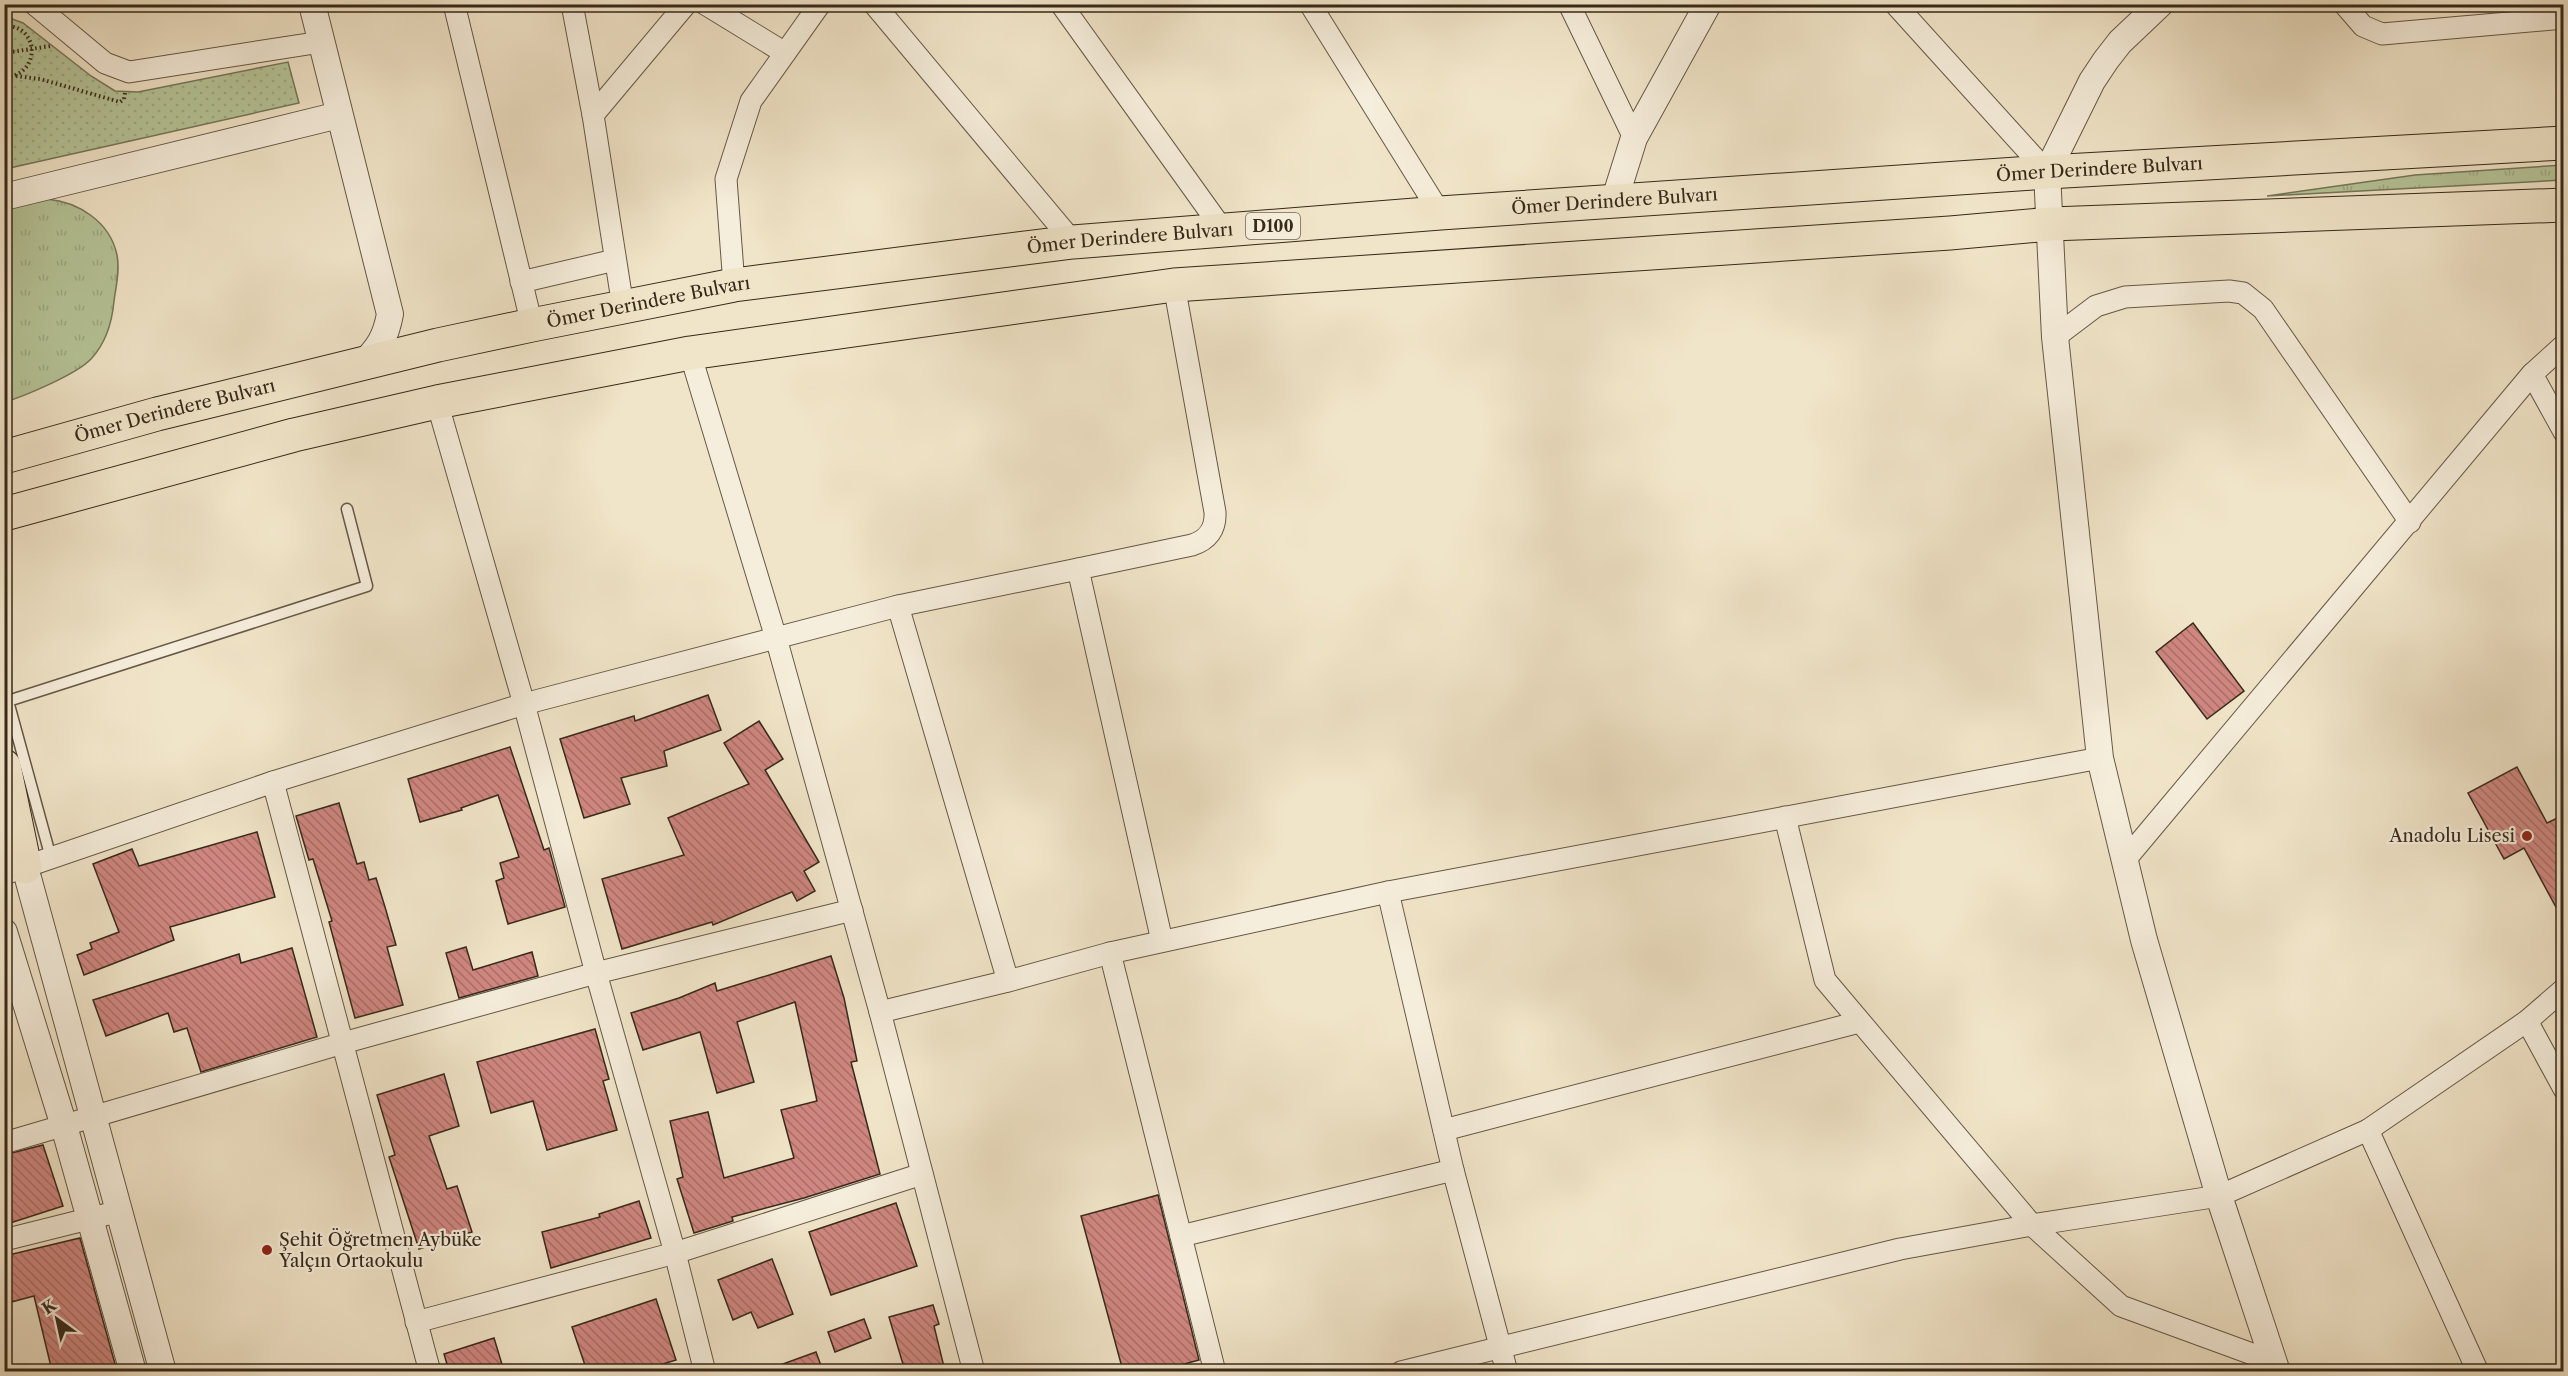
<svg xmlns="http://www.w3.org/2000/svg" width="2568" height="1376" font-family="'Libre Caslon Text',serif">
	<style>
		.grass { fill: url(#grass-tufts); stroke: #76775a; stroke-width: 1.5 }
		.park { fill: url(#park-dots); stroke: #76775a; stroke-width: 1.5 }
		.building { fill: url(#building-back-hatch); stroke: #36291b; stroke-width: 1.5 }
		.lines { fill: none; stroke-linecap: round; stroke-linejoin: round }
		.service-casing { stroke: #655846; stroke-width: 13 }
		.minor-casing { stroke: #655846; stroke-width: 23 }
		.tertiary-casing { stroke: #655846; stroke-width: 28 }
		.trunk-casing { stroke: #36291b; stroke-width: 35 }
		.path { stroke: #36291b; stroke-width: 4; stroke-dasharray: 1.5 3; stroke-linecap: butt }
		.service { stroke: #f6eedc; stroke-width: 10 }
		.minor { stroke: #f6eedc; stroke-width: 21 }
		.tertiary { stroke: #f6eedc; stroke-width: 26 }
		.trunk { stroke: #f1e5c9; stroke-width: 33 }
		.poi-dot { fill: #8f2418; stroke: #f6eedc; stroke-width: 2 }
		.labels { text-anchor: middle; dominant-baseline: central; stroke-width: 4.5; stroke-linejoin: round; paint-order: stroke }
		.shield { fill: #f6eedc; stroke: #706455; stroke-width: 1.5 }
		.shield-label { font-size: 16px; font-weight: bold; fill: #36291b }
		.street-label { font-size: 18px; fill: #36291b; stroke: #f6eedc }
		.poi-label { font-size: 18px; fill: #36291b; stroke: #f6eedc; text-anchor: end }
	</style>
	<defs>
		<pattern id="grass-tufts" width="24" height="20" patternUnits="userSpaceOnUse" patternTransform="scale(1.5)"><rect width="24" height="20" fill="#b6c599"/><path d="M3 7l-1-3M5 7V3M7 7l1-3M15 17l-1-3M17 17v-4M19 17l1-3" fill="none" stroke="#9da983"/></pattern>
		<pattern id="park-dots" width="8" height="8" patternUnits="userSpaceOnUse" patternTransform="scale(1.5)"><rect width="8" height="8" fill="#b6c599"/><path d="M2 2h.1M6 6h.1" fill="none" stroke="#9da983" stroke-width="1.8" stroke-linecap="round"/></pattern>
		<pattern id="building-back-hatch" width="6" height="6" patternUnits="userSpaceOnUse" patternTransform="scale(1.5)"><rect width="6" height="6" fill="#d08781"/><path d="M-1 5l2 2M0 0l6 6M5-1l2 2" fill="none" stroke="#aa6e69"/></pattern>
	</defs>
	<rect width="100%" height="100%" fill="#f1e5c9"/>
	<filter id="stains"><feTurbulence type="fractalNoise" baseFrequency=".00333" numOctaves="4"/><feColorMatrix values="0 0 0 0 .2 0 0 0 0 .09 0 0 0 0 .02 0 0 0 .5 -.17"/></filter>
	<radialGradient id="worn" r=".72"><stop offset=".6" stop-color="#630" stop-opacity="0"/><stop offset="1" stop-color="#630" stop-opacity=".3"/></radialGradient>
	<g class="grass">
		<path d="M2563,165v15l-296,16 148,-21z"/>
		<path d="M47,199c32,3 63,23 70,56 3,15 -1,31 -3,46 -2,22 -8,42 -23,58 -14,15 -66,37 -86,43v-193z"/>
	</g>
	<path class="park" d="M4,16l19,7 68,53 24,15 23,1 150,-30 11,41 -294,66z"/>
	<g class="building">
		<path d="M2193,623l51,68 -37,28 -51,-67z"/>
		<path d="M708,695l13,35 -57,21 3,15 -46,12 9,26 -46,14 -24,-79 74,-23 1,5z"/>
		<path d="M759,721l24,38 -18,11 54,92 -15,9 11,20 -18,10 -5,-9 -79,33 -1,-3 -90,27 -20,-70 82,-24 -16,-37 81,-34 -25,-41z"/>
		<path d="M510,747l34,103 5,-2 16,59 -57,17 -12,-43 8,-3 -4,-15 19,-6 -21,-62 -37,13 1,2 -42,12 -12,-43z"/>
		<path d="M2517,767l30,56 17,-8v107l-40,-74 -20,11 -36,-66z"/>
		<path d="M339,803l18,61 7,-2 5,18 7,-2 9,29 11,38 -9,2 16,58 -48,13 -26,-96 3,-1 -19,-62 -4,1 -13,-44z"/>
		<path d="M257,832l18,65 -105,30 4,13 -90,35 -7,-20 15,-6 -2,-6 29,-11 -26,-68 39,-15 7,17z"/>
		<path d="M466,947l7,23 59,-18 6,24 -79,22 -13,-45z"/>
		<path d="M292,948l25,89 -116,35 -14,-44 -13,4 -6,-19 -62,23 -13,-36 146,-46 2,9z"/>
		<path d="M831,956l13,42 13,63 -6,1 29,112 -76,24 -72,19 1,4 -39,12 -17,-54 6,-2 -13,-56 38,-9 16,66 70,-20 -13,-48 36,-9 -22,-99 -58,20 17,60 -37,11 -17,-61 -57,18 -12,-37 48,-15 36,-15 2,8z"/>
		<path d="M595,1029l14,50 -6,2 14,49 -70,20 -14,-49 -42,12 -14,-51z"/>
		<path d="M444,1074l15,52 -30,10 18,53 10,-3 15,46 -53,17 -30,-92 6,-2 -18,-60z"/>
		<path d="M43,1145l20,61 -59,19v-70z"/>
		<path d="M1158,1195l41,165 -40,11h-36l-42,-155z"/>
		<path d="M639,1201l12,37 -100,30 -9,-36 58,-15 -1,-3z"/>
		<path d="M896,1203l21,63 -86,29 -22,-63z"/>
		<path d="M80,1238l37,133h-65l-18,-75 -30,8v-48z"/>
		<path d="M772,1259l21,55 -35,14 -7,-16 -18,8 -15,-40z"/>
		<path d="M656,1299l20,61 -36,11h-53l-15,-44z"/>
		<path d="M933,1305l6,19 -5,2 11,45h-40l-16,-54z"/>
		<path d="M864,1319l7,19 -36,14 -7,-20z"/>
		<path d="M494,1338l10,33h-55l-5,-17z"/>
		<path d="M816,1352l7,19h-54v-2z"/>
	</g>
	<g class="lines">
		<defs>
			<path id="service" d="M51,858l-43,-157 359,-115 -20,-77"/>
			<g id="minor">
				<path d="M34,4l71,59 24,9 192,-30"/>
				<path d="M454,4l78,321"/>
				<path d="M572,4l21,111 30,192"/>
				<path d="M705,4l80,49"/>
				<path d="M874,4l199,238"/>
				<path d="M1061,4l162,226"/>
				<path d="M1310,4l130,209"/>
				<path d="M1569,4l65,134"/>
				<path d="M1895,4l152,168"/>
				<path d="M2344,4l19,22 19,8 182,-16"/>
				<path d="M593,115l93,-111"/>
				<path d="M521,282l94,-22"/>
				<path d="M734,285l-8,-106 25,-78 69,-97"/>
				<path d="M2055,337l41,-31 29,-9 104,-6 14,2 20,16 147,213"/>
				<path d="M690,353l86,285 104,374 94,360"/>
				<path d="M2532,374l32,58"/>
				<path d="M437,402l87,302 72,269 79,280 30,119"/>
				<path d="M1078,569l114,-24c16,-5 24,-16 23,-33l-41,-227"/>
				<path d="M898,606l110,375"/>
				<path d="M273,782l157,590"/>
				<path d="M1785,817l40,163 207,245 89,81 153,56"/>
				<path d="M2125,860l407,-486 32,-29"/>
				<path d="M4,874l269,-92 251,-78 374,-98 180,-37 84,372"/>
				<path d="M1388,892l65,278 54,202"/>
				<path d="M1110,953l105,419"/>
				<path d="M880,1012l128,-31 102,-28 278,-61 712,-134"/>
				<path d="M2527,1021l37,68"/>
				<path d="M1444,1130l415,-108"/>
				<path d="M2368,1130l110,242"/>
				<path d="M4,1143l339,-100 253,-70 256,-63"/>
				<path d="M1181,1236l272,-66"/>
				<path d="M4,1240l116,-29"/>
				<path d="M416,1322l259,-69 247,-79"/>
				<path d="M1401,1372l499,-123 132,-24 187,-29 149,-66 159,-109 37,-32"/>
			</g>
			<g id="tertiary">
				<path d="M312,4l78,310c-4,22 -11,35 -28,50"/>
				<path d="M2160,4l-40,38 -14,18 -14,21 -45,91 8,165 45,421 44,182 75,256 58,176"/>
				<path d="M4,197l335,-82"/>
				<path d="M1614,202l20,-64 74,-134"/>
				<path d="M16,853l9,14 138,505"/>
				<path d="M4,932l60,194 69,246"/>
			</g>
			<g id="trunk">
				<path id="s1" d="M4,457l153,-43 281,-69 94,-20 202,-40 339,-43 367,-29 607,-41 517,-29"/>
				<path d="M4,514l290,-79 143,-33 253,-49 484,-68 776,-52 101,-9 513,-19"/>
				<path d="M4,766l21,101"/>
			</g>
		</defs>
		<use href="#service" class="service-casing"/>
		<use href="#minor" class="minor-casing"/>
		<use href="#tertiary" class="tertiary-casing"/>
		<use href="#trunk" class="trunk-casing"/>
		<g class="path">
			<path d="M4,26c36,-2 38,50 0,51"/>
			<path d="M4,53l47,-7"/>
			<path d="M16,76l24,3 80,23 4,-3 1,-6"/>
		</g>
		<use href="#service" class="service"/>
		<use href="#minor" class="minor"/>
		<use href="#tertiary" class="tertiary"/>
		<use href="#trunk" class="trunk"/>
	</g>
	<g class="poi-dot">
		<circle cx="2527" cy="836" r="6"/>
		<circle cx="267" cy="1250" r="6"/>
	</g>
	<g class="labels">
		<rect class="shield" x="1246" y="213" width="54" height="26" rx="4.5"/>
		<g class="shield-label">
			<text x="1273" y="226">D100</text>
		</g>
		<g class="street-label">
			<text stroke="none"><textPath href="#s1" startOffset="2121">Ömer Derindere Bulvarı</textPath></text>
			<text stroke="none"><textPath href="#s1" startOffset="1635">Ömer Derindere Bulvarı</textPath></text>
			<text stroke="none"><textPath href="#s1" startOffset="1149">Ömer Derindere Bulvarı</textPath></text>
			<text stroke="none"><textPath href="#s1" startOffset="663">Ömer Derindere Bulvarı</textPath></text>
			<text stroke="none"><textPath href="#s1" startOffset="177">Ömer Derindere Bulvarı</textPath></text>
		</g>
		<g class="poi-label">
			<text x="2515" y="836">Anadolu Lisesi</text>
			<text x="279" y="1240" text-anchor="start">Şehit Öğretmen Aybüke<tspan x="279" dy="21">Yalçın Ortaokulu</tspan></text>
		</g>
	</g>
	<rect width="2568" height="1376" fill="none" stroke="#f1e5c9" stroke-width="24"/>
	<rect x="6" y="6" width="2556" height="1364" fill="none" stroke="#36291b" stroke-width="3"/>
	<rect x="12" y="12" width="2544" height="1352" fill="none" stroke="#36291b" stroke-width="1.5"/>
	<g transform="translate(57 1319) rotate(327)" stroke="#f6eedc" stroke-width="4.5" paint-order="stroke">
	<path d="M0-4.5L10 22L0 15L-10 22Z" fill="#36291b"/>
	<text y="-9" font-size="16" font-weight="bold" text-anchor="middle" fill="#36291b">K</text>
	</g>
	<rect width="100%" height="100%" filter="url(#stains)"/>
	<rect width="100%" height="100%" fill="url(#worn)"/>
</svg>
